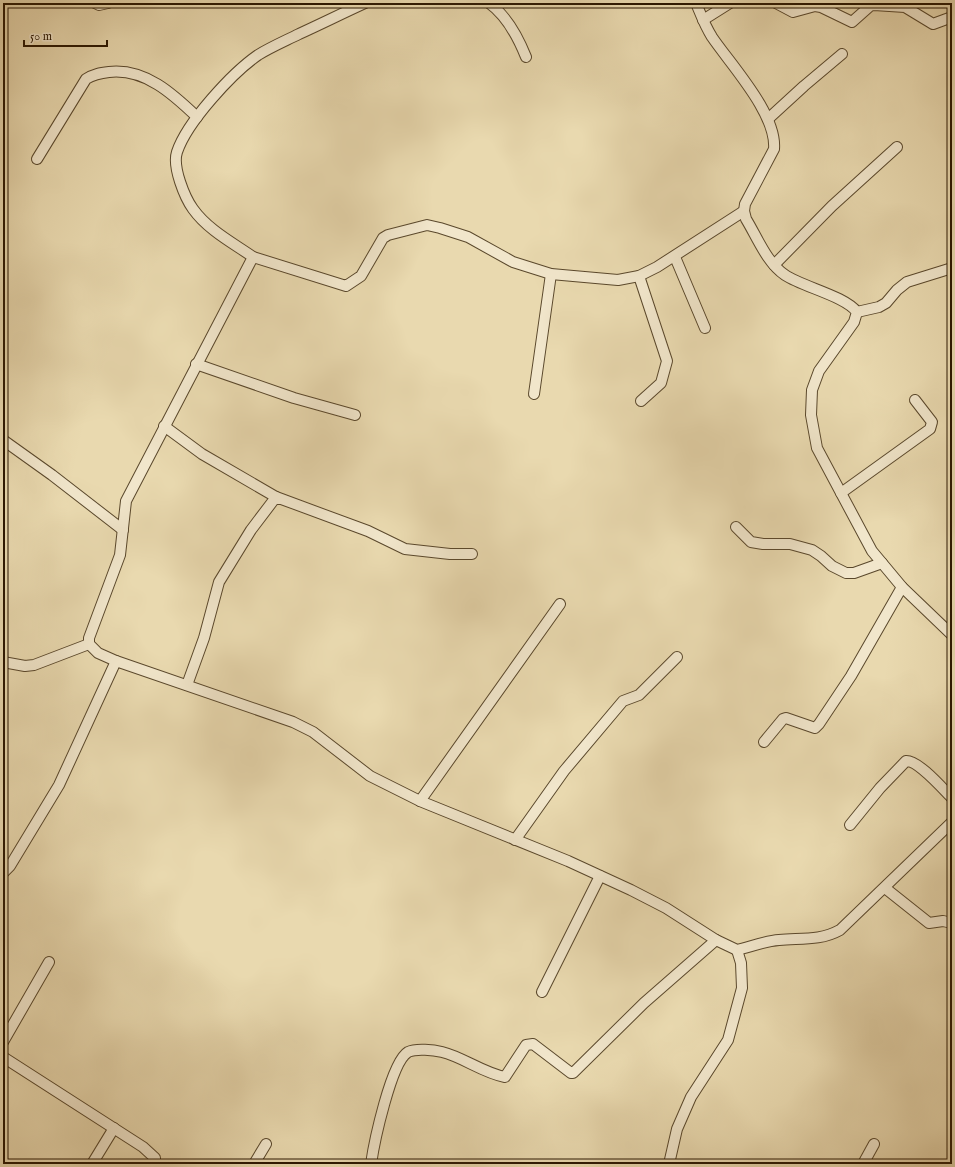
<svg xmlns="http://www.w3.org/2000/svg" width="955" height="1167" font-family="'IM FELL English',serif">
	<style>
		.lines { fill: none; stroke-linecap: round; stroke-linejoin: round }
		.minor-casing { stroke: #5a482c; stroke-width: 12 }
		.minor { stroke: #f1e6cb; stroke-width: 10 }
	</style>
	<rect width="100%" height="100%" fill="#e9d9af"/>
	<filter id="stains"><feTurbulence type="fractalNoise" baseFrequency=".005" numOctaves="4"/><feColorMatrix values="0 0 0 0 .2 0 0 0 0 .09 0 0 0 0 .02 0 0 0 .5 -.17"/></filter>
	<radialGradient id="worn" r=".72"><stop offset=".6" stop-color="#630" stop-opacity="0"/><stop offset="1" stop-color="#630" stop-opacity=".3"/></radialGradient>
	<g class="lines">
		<defs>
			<g id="minor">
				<path d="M95,3l4,2 9,-2"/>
				<path d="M489,3c18,13 29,34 37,54"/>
				<path d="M696,3c5,12 9,23 16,34 19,28 65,77 62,112l-29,55 -1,7 2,8c11,18 21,44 39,56 18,12 60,21 72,37l-3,10 -35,49 -7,19 -1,25 6,33 55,103 30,36 50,48"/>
				<path d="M776,3l17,9 22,-6 6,1 31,15 18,-16 4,-1 31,2 28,17 19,-7"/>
				<path d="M703,20l27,-17"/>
				<path d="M768,119l36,-33 38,-32"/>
				<path d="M37,159l49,-80c8,-5 14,-6 23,-7 36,-4 64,22 88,45"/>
				<path d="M253,257l93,29 15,-10 22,-38 5,-3 39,-10 13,3 28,9 45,25 38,12 67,6 21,-4 18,-9 87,-56"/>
				<path d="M675,257l30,71"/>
				<path d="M774,265l58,-59 65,-59"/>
				<path d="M639,276l28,85 -6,22 -20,18"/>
				<path d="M857,312l22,-5 7,-4 11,-13 10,-8 45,-14"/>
				<path d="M196,364l98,34 61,17"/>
				<path d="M534,394l17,-120"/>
				<path d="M164,426l38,28 74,43"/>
				<path d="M3,440l49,35 71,55"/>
				<path d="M841,493l89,-64 2,-7 -17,-22"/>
				<path d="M736,527l15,15 12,2h27l22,6 9,6 11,10 14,7h8l28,-10"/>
				<path d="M116,661l-18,-8 -9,-9v-6l31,-83 6,-54 127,-244c-20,-14 -45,-27 -60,-48 -8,-11 -21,-42 -16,-57 10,-30 55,-79 81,-97 13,-8 27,-14 41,-21 22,-10 44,-21 66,-31"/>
				<path d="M3,662l22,4 9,-1 55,-21"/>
				<path d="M187,685l17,-47 15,-56 32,-52 25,-33 92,34 37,18 45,5h22"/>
				<path d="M764,742l19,-23 3,-1 29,10 4,-4 32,-48 51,-89"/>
				<path d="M420,801l140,-197"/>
				<path d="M850,825l30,-37 26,-27c12,-1 37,28 46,37"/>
				<path d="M515,840l49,-69 59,-70 16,-6 38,-38"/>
				<path d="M3,873l7,-7 49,-81 57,-124 177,61 20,10 57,44 50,25 148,60 63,29 35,18 50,32 21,10c13,-3 28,-9 42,-10 22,-2 41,1 61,-10l112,-108"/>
				<path d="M885,888l44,35 14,-2 9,2"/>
				<path d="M542,992l58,-116"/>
				<path d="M3,1042l46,-80"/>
				<path d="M3,1057l140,90 12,11v6"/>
				<path d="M92,1164l22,-36"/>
				<path d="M254,1164l12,-20"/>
				<path d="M371,1164c3,-21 20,-102 37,-112 8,-4 26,-2 34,0 21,5 41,21 63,25l21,-32 7,-1 38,29h2l71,-70 72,-63"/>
				<path d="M669,1164l8,-35 14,-32 37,-57 14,-52 -1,-25 -4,-13"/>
				<path d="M863,1164l11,-20"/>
			</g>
		</defs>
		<use href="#minor" class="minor-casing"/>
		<use href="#minor" class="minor"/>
	</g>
	<rect width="955" height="1167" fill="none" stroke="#e9d9af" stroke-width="16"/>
	<rect x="4" y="4" width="947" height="1159" fill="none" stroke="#2b1701" stroke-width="2"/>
	<rect x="8" y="8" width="939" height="1151" fill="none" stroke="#2b1701"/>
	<path d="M24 40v6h83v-6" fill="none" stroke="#2b1701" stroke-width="2"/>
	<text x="30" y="40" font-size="12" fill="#2b1701" stroke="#f1e6cb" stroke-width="3" paint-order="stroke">50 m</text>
	<rect width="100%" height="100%" filter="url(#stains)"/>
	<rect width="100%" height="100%" fill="url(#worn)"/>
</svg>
